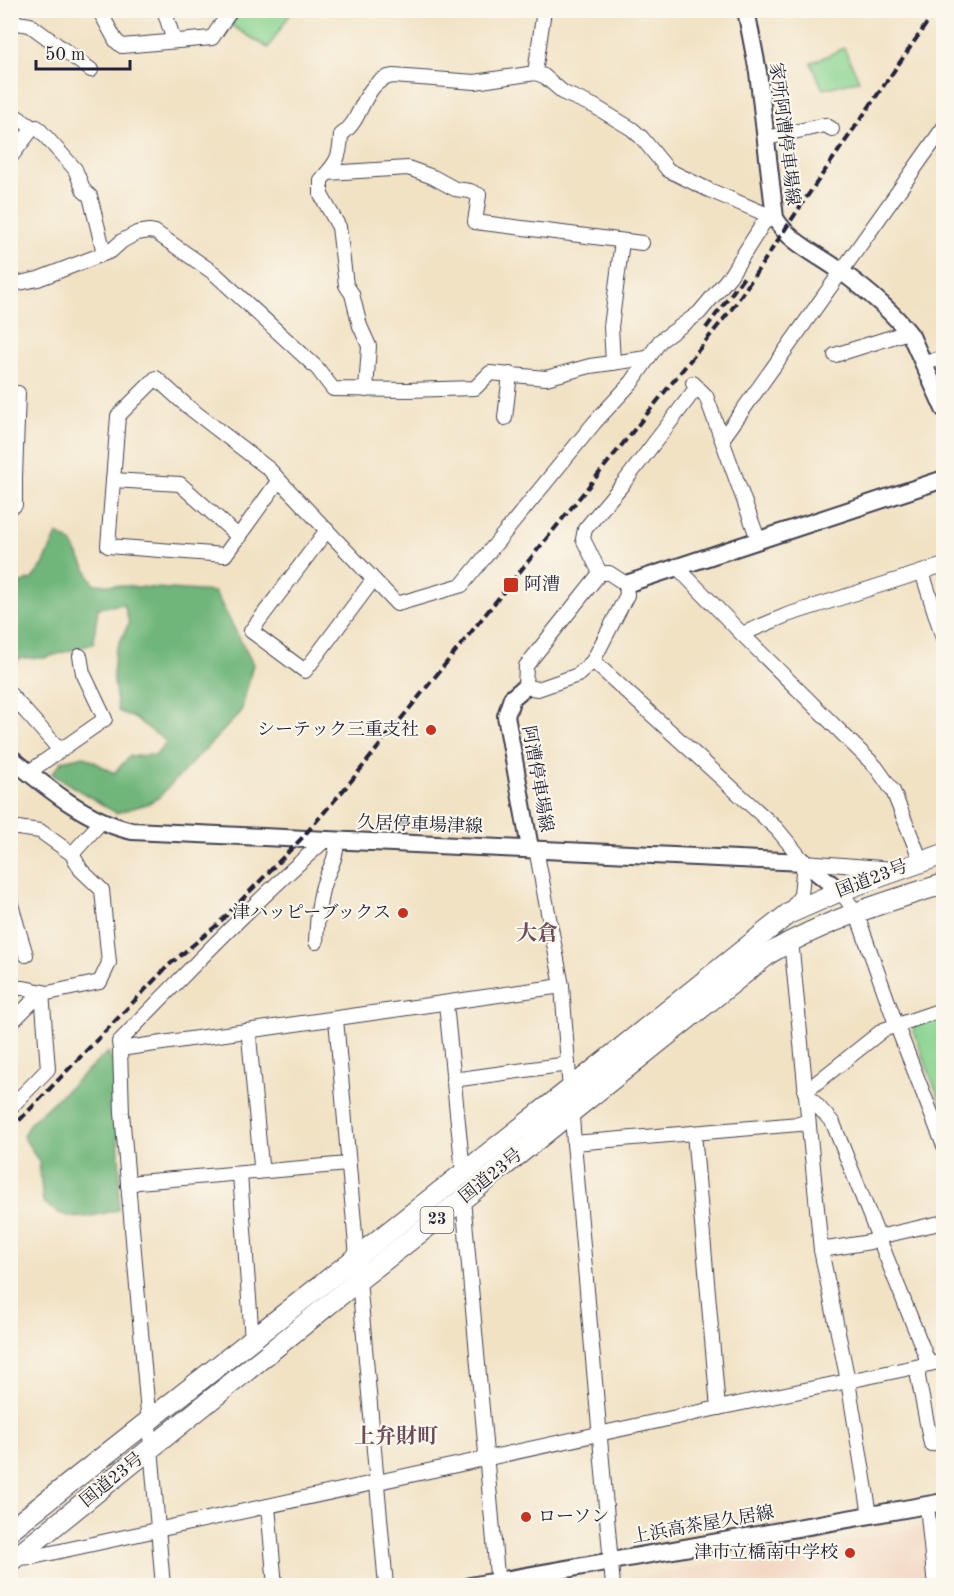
<svg xmlns="http://www.w3.org/2000/svg" width="954" height="1596" font-family="'Old Standard TT','Noto Serif JP',serif">
	<style>
		.built { fill: #f2d4be }
		.green { fill: #8ad490; stroke: #567b66; stroke-width: 1.5 }
		.forest { fill: #6fb67a; stroke: #486c5a; stroke-width: 1.5 }
		.lines { fill: none; stroke-linecap: round; stroke-linejoin: round }
		.minor-casing { stroke: #413f50; stroke-width: 16 }
		.major-casing { stroke: #413f50; stroke-width: 20 }
		.highway-casing { stroke: #413f50; stroke-width: 22 }
		.minor { stroke: #fff; stroke-width: 14 }
		.major { stroke: #fff; stroke-width: 16 }
		.highway { stroke: #fff; stroke-width: 20 }
		.rail { stroke: #22223b; stroke-width: 4; stroke-dasharray: 9 4.5; stroke-linecap: butt }
		.poi-dot { fill: #c8321e; stroke: #fbf7ec; stroke-width: 2 }
		.labels { text-anchor: middle; dominant-baseline: central; stroke-width: 4.5; stroke-linejoin: round; paint-order: stroke }
		.shield { fill: #fbf7ec; stroke: #636270; stroke-width: 1.5 }
		.shield-label { font-size: 16px; font-weight: bold; fill: #22223b }
		.street-label { font-size: 18px; fill: #22223b; stroke: #fbf7ec }
		.poi-label { font-size: 18px; fill: #22223b; stroke: #fbf7ec; text-anchor: end }
		.quarter-label { font-size: 21px; font-weight: bold; fill: #6c4c5a; stroke: #fbf7ec }
	</style>
	<rect width="100%" height="100%" fill="#fbf7ec"/>
	<filter id="ink" filterUnits="userSpaceOnUse"><feTurbulence type="fractalNoise" baseFrequency=".0167" numOctaves="2"/><feDisplacementMap in="SourceGraphic" scale="12" xChannelSelector="R" yChannelSelector="G"/><feConvolveMatrix kernelMatrix="1 2 1 2 8 2 1 2 1" color-interpolation-filters="sRGB"/></filter>
	<filter id="wash" filterUnits="userSpaceOnUse"><feTurbulence type="fractalNoise" baseFrequency=".008" numOctaves="4" result="noise"/><feDisplacementMap in="SourceGraphic" scale="24" xChannelSelector="R" yChannelSelector="G"/><feGaussianBlur stdDeviation="1.35" result="paint"/><feColorMatrix in="noise" values="0 0 0 0 0 0 0 0 0 0 0 0 0 0 0 0 0 1.4 0 .05"/><feComposite in="paint" operator="in"/></filter>
	<g filter="url(#wash)">
		<rect width="100%" height="100%" fill="#f1e2c4"/>
		<path class="built" d="M924,1527l6,58 -310,1 4,-6z"/>
		<g class="green">
			<path d="M256,11h36l-24,37 -39,-24 5,-7z"/>
			<path d="M844,48l15,32 -36,9 -12,-26z"/>
			<path d="M943,1016v93l-30,-79 1,-4z"/>
		</g>
		<g class="forest">
			<path d="M57,534l14,8 23,42 121,8 38,72 -12,48 -83,86 -11,6 -31,9 -64,-39 10,-13 22,-5 30,17 16,-17 26,-1 11,-13 -33,-24 -16,-7 -5,-36 2,-23 14,-29 -5,-19 -26,4 -5,36 -49,14h-23l-10,6v-77l21,-8 11,-14z"/>
			<path d="M108,1052l7,15 5,108 -2,35c-33,7 -46,16 -75,-8l-4,-40 -16,-26 7,-13z"/>
		</g>
	</g>
	<g filter="url(#ink)">
		<g class="lines">
			<defs>
				<g id="minor">
					<path d="M99,10l17,31 6,5 90,-8 19,-28"/>
					<path d="M164,10l10,31"/>
					<path d="M10,14l7,9 13,2 61,45"/>
					<path d="M535,73l9,-63"/>
					<path d="M10,112l23,16 -23,30"/>
					<path d="M33,128l4,-1 38,42 9,22 6,5 14,57"/>
					<path d="M767,138l58,-13 7,4"/>
					<path d="M327,173l81,-5 25,9 22,12 15,2 9,4 -4,27 167,21"/>
					<path d="M10,285l28,-6 73,-28 11,-10 15,-8 12,-2 6,1 59,41 103,95 16,21 74,1 68,-2 15,-15 56,5 44,-12 57,-8"/>
					<path d="M835,355l73,-23"/>
					<path d="M613,363l-2,-36 11,-86"/>
					<path d="M923,364l21,-7"/>
					<path d="M156,378l31,28 82,63 10,11 -54,75 -117,-9 10,-130z"/>
					<path d="M693,383l13,13 52,143"/>
					<path d="M366,390l3,-44 -9,-20 -8,-32 -6,-9 -7,-58 -18,-32v-15c15,-17 19,-21 20,-45 5,-4 10,-9 13,-14 11,-18 16,-42 39,-45l82,6 60,-9 9,3 20,17 30,13 38,23 10,9 26,32 41,20 66,28"/>
					<path d="M505,418l5,-44"/>
					<path d="M723,438l221,-311"/>
					<path d="M10,476h5l3,-83"/>
					<path d="M113,480l67,4 59,53"/>
					<path d="M279,480l118,124 65,-19 133,-163 37,-40 28,-41 39,-28 31,-37 34,-54 11,-4"/>
					<path d="M15,505v-29"/>
					<path d="M327,530l-76,101 54,40 68,-91"/>
					<path d="M676,566l66,68 134,133 17,24 28,70"/>
					<path d="M922,572l22,69"/>
					<path d="M600,573h9l17,11 1,11 -34,66 -15,14 -40,14 -13,-2 1,-21z"/>
					<path d="M600,573l-17,-34 2,-10 37,-44 75,-98"/>
					<path d="M742,634l45,-19 157,-50"/>
					<path d="M593,661l184,168 27,33 -3,33 -12,17"/>
					<path d="M10,694l50,56"/>
					<path d="M29,772l76,-53 -22,-46 -3,-17"/>
					<path d="M10,827l30,4 32,23"/>
					<path d="M536,849l26,137 12,157 39,443"/>
					<path d="M804,862l90,7"/>
					<path d="M840,891l16,21 40,112 48,122"/>
					<path d="M10,901l6,21"/>
					<path d="M10,924l6,-2 10,33"/>
					<path d="M791,940l30,310 27,131 22,134"/>
					<path d="M316,942c1,-19 2,-38 7,-56 6,-18 13,-25 14,-45"/>
					<path d="M10,988h14l24,5 52,-11 9,-19 -7,-73 -21,-20 -9,-16 29,-32"/>
					<path d="M446,1004l17,168"/>
					<path d="M336,1019l50,567"/>
					<path d="M10,1024l32,-32"/>
					<path d="M251,1031l-2,6 12,128 -3,7"/>
					<path d="M120,1049l-1,-7c67,-69 133,-138 205,-201"/>
					<path d="M453,1080l115,-16"/>
					<path d="M805,1092l28,31 96,241"/>
					<path d="M805,1092l78,-62 61,-21"/>
					<path d="M10,1108l38,-39 -6,-77"/>
					<path d="M694,1133l24,275"/>
					<path d="M574,1143l225,-19 9,-3"/>
					<path d="M240,1174l12,166"/>
					<path d="M128,1185l10,-3 210,-18"/>
					<path d="M463,1199l35,387"/>
					<path d="M821,1250l49,-8 17,-7 57,-13"/>
					<path d="M919,1368l-1,9 13,67"/>
					<path d="M927,1505l8,81"/>
					<path d="M268,1506l7,80"/>
					<path d="M16,1558l17,-1 685,-149 226,-47"/>
					<path d="M163,1586l-41,-473 -2,-64 442,-63"/>
				</g>
				<g id="major">
					<path d="M746,10l12,62 17,146c14,24 42,36 64,52 25,18 53,40 72,66l33,73"/>
					<path d="M626,584l318,-105"/>
					<path d="M525,687l-13,11 -6,18 24,132"/>
					<path d="M10,757c36,30 76,64 122,74l672,31 36,29"/>
					<path d="M470,1586l474,-84"/>
				</g>
				<g id="highway">
					<path d="M10,1530l560,-441 218,-175 52,-23 104,-37"/>
					<path d="M10,1562l349,-282 104,-81 307,-246c54,-32 114,-51 174,-69"/>
				</g>
			</defs>
			<use href="#minor" class="minor-casing"/>
			<use href="#major" class="major-casing"/>
			<use href="#highway" class="highway-casing"/>
			<use href="#minor" class="minor"/>
			<use href="#major" class="major"/>
			<use href="#highway" class="highway"/>
			<g class="rail">
				<path d="M706,328l38,-51"/>
				<path d="M10,1130l159,-165 48,-40 84,-86 46,-53 387,-480 72,-108 130,-188"/>
			</g>
		</g>
	</g>
	<g class="poi-dot">
		<rect x="503" y="577" width="16" height="16" rx="3"/>
		<circle cx="431" cy="730" r="6"/>
		<circle cx="403" cy="913" r="6"/>
		<circle cx="526" cy="1517" r="6"/>
		<circle cx="850" cy="1553" r="6"/>
	</g>
	<g class="labels">
		<rect class="shield" x="420.5" y="1207" width="33" height="26" rx="4.5"/>
		<g class="shield-label">
			<text x="437" y="1220">23</text>
		</g>
		<g class="street-label">
			<text transform="translate(784 134) rotate(83)">家所阿漕停車場線</text>
			<text transform="translate(537 779) rotate(80)">阿漕停車場線</text>
			<text transform="translate(420 825) rotate(2)">久居停車場津線</text>
			<text transform="translate(872 879) rotate(-21)">国道23号</text>
			<text transform="translate(491 1176) rotate(-39)">国道23号</text>
			<text transform="translate(112 1480) rotate(-39)">国道23号</text>
			<text transform="translate(703 1525) rotate(-10)">上浜高茶屋久居線</text>
		</g>
		<g class="poi-label">
			<text x="524" y="585" text-anchor="start">阿漕</text>
			<text x="419" y="730">シーテック三重支社</text>
			<text x="391" y="913">津ハッピーブックス</text>
			<text x="538" y="1517" text-anchor="start">ローソン</text>
			<text x="838" y="1553">津市立橋南中学校</text>
		</g>
		<g class="quarter-label">
			<text x="537" y="934">大倉</text>
			<text x="396" y="1437">上弁財町</text>
		</g>
	</g>
	<rect width="954" height="1596" fill="none" stroke="#fbf7ec" stroke-width="36"/>
	<path d="M36 60v9h94v-9" fill="none" stroke="#22223b" stroke-width="3"/>
	<text x="45" y="60" font-size="18" fill="#22223b" stroke="#fbf7ec" stroke-width="4.5" paint-order="stroke">50 m</text>
</svg>
